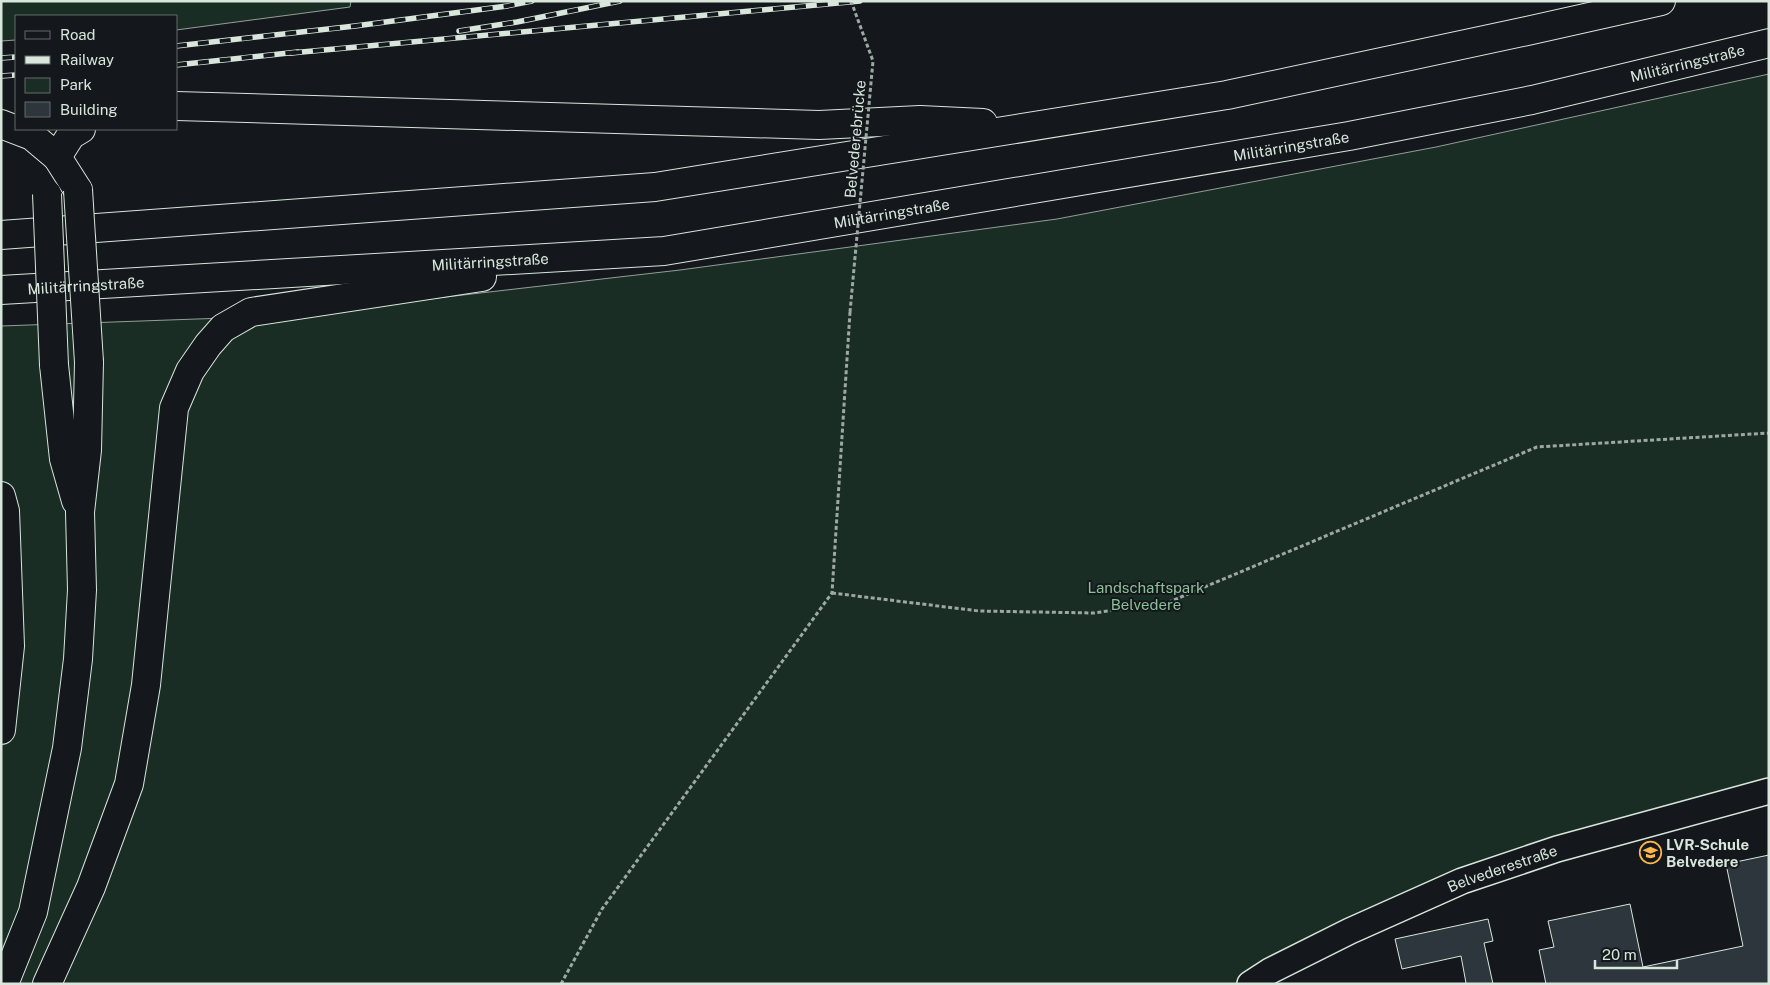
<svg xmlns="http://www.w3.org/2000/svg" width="1770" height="985" font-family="'Public Sans',sans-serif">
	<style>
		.green { fill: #1a2d24; stroke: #939e99 }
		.building { fill: #2c363c; stroke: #d8e6dc }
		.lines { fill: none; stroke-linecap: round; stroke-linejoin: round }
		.minor-casing { stroke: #d8e6dc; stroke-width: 28 }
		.secondary-casing { stroke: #d8e6dc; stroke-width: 30 }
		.trunk-casing { stroke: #d8e6dc; stroke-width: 30 }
		.path { stroke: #9da8a2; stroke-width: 3; stroke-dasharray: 4 2.5; stroke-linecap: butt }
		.minor { stroke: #14181c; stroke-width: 25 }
		.secondary { stroke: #14181c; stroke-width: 28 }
		.trunk { stroke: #14181c; stroke-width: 28 }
		.rail-casing { stroke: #d8e6dc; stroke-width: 5.5 }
		.rail { stroke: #14181c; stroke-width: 4; stroke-dasharray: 11; stroke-linecap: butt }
		.secondary-bridge-casing { stroke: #d8e6dc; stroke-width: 30; stroke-linecap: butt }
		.path-bridge { stroke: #9da8a2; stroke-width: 3; stroke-dasharray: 4 2.5; stroke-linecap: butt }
		.secondary-bridge { stroke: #14181c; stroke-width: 28 }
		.labels { text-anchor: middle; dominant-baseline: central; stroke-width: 4; stroke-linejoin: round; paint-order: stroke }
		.street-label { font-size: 15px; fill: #d8e6dc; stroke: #14181c }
		.park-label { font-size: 15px; fill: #8ac095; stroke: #14181c }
		.poi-label { font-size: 15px; font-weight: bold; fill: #d8e6dc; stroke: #14181c; text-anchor: start }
	</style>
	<rect width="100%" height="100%" fill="#14181c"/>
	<g class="green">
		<path d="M1,1h350l-1,6 -174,23v-14h-160v24l-15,1z"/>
		<path d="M1769,74v708l-383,120 -124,82h-1261v-658l280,-10 399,-46 377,-51 379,-72z"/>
	</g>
	<g class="building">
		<path d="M1769,855v129h-223l-7,-34 15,-3 -6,-26 82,-17 13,63 100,-21 -17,-82z"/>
		<path d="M1488,919l5,22 -9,2 9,41h-29l2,-1 -5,-27 -59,13 -7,-30z"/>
	</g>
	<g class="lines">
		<defs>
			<g id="minor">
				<path id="s1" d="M1250,984l20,-13 80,-40 112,-50 95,-32 212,-58"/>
			</g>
			<g id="secondary">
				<path d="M57,157l21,33"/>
				<path d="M54,365l10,94 12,42"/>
				<path d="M4,984l29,-72 34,-164 11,-89 4,-69 -2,-78 7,-62 2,-88"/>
			</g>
			<g id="trunk">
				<path d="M176,106l643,19 101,-5 63,3"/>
				<path d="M1,124l31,12 25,21 14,-22 10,-6"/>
				<path d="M1,235l654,-48 572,-92 300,-64 134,-30"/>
				<path id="s2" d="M1,290l663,-39 685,-115 183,-36 237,-57"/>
				<path d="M1,496l4,15 5,135 -9,84"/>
				<path d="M47,984l44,-97 38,-103 17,-99 28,-277 16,-37 18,-26 15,-17 28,-16 231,-35"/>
			</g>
		</defs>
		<use href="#minor" class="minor-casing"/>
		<use href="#secondary" class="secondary-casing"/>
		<use href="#trunk" class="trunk-casing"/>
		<g class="path">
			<path d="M832,593l147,18 115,2 75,-11 368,-155 232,-14"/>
			<path d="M561,984l41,-75 230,-316 18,-281"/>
		</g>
		<use href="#minor" class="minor"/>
		<use href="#secondary" class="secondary"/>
		<use href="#trunk" class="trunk"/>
		<defs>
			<g id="rail">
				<path d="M459,31l58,-9 103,-21"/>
				<path d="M176,46l179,-20 152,-20 25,-5"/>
				<path d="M291,53l569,-52"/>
				<path d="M1,58l15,-1"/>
				<path d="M176,65l122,-13"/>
				<path d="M1,76l15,-1"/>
			</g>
		</defs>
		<use href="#rail" class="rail-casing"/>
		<use href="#rail" class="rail"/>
		<defs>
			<g id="secondary-bridge">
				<path d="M78,190l11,172"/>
				<path d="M47,194l7,171"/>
			</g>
		</defs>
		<use href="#secondary-bridge" class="secondary-bridge-casing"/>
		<path class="path-bridge" d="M850,312l23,-251 -22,-60"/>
		<use href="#secondary-bridge" class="secondary-bridge"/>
	</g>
	<defs>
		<symbol id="school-ring" viewBox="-11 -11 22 22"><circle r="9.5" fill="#14181c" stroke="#ffb74d" stroke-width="1.5"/><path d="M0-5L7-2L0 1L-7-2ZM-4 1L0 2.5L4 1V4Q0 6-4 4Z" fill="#ffb74d"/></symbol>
	</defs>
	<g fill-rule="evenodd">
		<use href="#school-ring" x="1638" y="840" width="25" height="25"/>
	</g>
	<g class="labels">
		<g class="street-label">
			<text stroke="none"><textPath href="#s2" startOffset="1705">Militärringstraße</textPath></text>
			<text transform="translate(855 139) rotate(-85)">Belvederebrücke</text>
			<text stroke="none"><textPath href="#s2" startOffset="1300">Militärringstraße</textPath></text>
			<text stroke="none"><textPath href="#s2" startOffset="895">Militärringstraße</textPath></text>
			<text stroke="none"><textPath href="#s2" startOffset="490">Militärringstraße</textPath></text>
			<text stroke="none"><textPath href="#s2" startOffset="85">Militärringstraße</textPath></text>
			<text stroke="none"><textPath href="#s1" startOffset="278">Belvederestraße</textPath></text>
		</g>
		<g class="park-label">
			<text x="1146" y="587">Landschaftspark<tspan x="1146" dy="17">Belvedere</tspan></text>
		</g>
		<g class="poi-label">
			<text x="1666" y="844">LVR-Schule<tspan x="1666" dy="17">Belvedere</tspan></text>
		</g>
	</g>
	<rect width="1770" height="985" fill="none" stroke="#d8e6dc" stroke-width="5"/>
	<rect x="15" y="15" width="162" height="115" fill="#14181c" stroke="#626a69"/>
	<rect x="25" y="31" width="25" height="8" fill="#14181c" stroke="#626a69"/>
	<text x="60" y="40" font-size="15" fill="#d8e6dc">Road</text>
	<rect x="25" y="56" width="25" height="8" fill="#d8e6dc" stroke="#626a69"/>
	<text x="60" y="65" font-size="15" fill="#d8e6dc">Railway</text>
	<rect x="25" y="78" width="25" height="15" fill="#1a2d24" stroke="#626a69"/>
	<text x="60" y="90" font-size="15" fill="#d8e6dc">Park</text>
	<rect x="25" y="102" width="25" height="15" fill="#2c363c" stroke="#626a69"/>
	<text x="60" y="115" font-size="15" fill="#d8e6dc">Building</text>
	<path d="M1595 960v8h82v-8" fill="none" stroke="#d8e6dc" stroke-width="2.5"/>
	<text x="1602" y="960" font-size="15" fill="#d8e6dc" stroke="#14181c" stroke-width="4" paint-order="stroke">20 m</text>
</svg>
